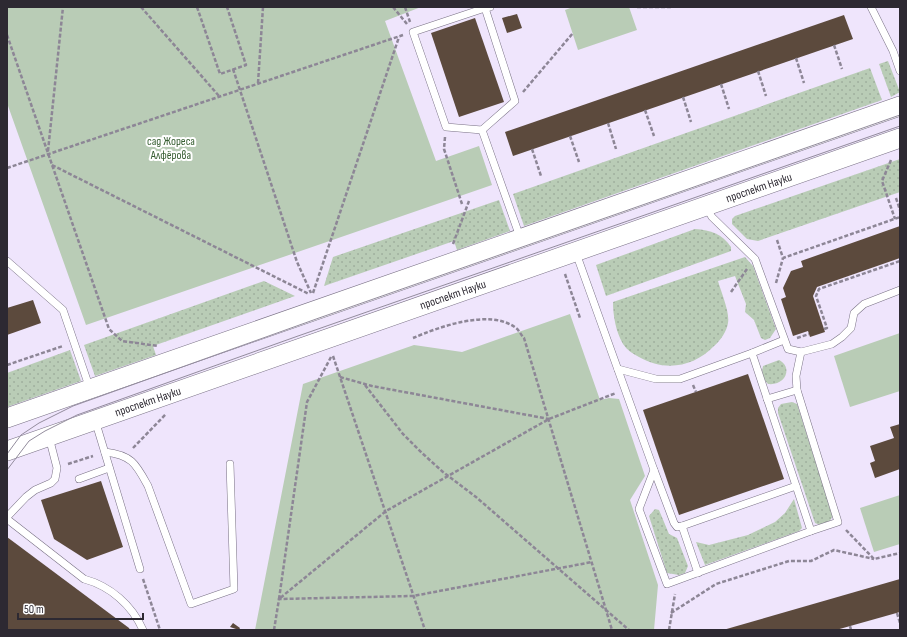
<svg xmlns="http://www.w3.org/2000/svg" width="907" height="637" font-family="'Sofia Sans Condensed',sans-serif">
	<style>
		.grass { fill: url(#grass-dots) }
		.park { fill: #b9ccb6 }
		.building { fill: #5c4a3d }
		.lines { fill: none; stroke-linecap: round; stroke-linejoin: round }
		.service-casing { stroke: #797185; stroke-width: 8 }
		.secondary-casing { stroke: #797185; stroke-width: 20 }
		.path { stroke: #8d8696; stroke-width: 2.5; stroke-dasharray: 4 2; stroke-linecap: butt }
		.service { stroke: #fff; stroke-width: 7 }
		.secondary { stroke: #fff; stroke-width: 19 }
		.tram { stroke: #938c9d; stroke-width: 1 }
		.labels { text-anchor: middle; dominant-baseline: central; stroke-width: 4; stroke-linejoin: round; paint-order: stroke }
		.park-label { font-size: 12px; fill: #385f33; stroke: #fff }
		.street-label { font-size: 12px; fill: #2d2932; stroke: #fff }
	</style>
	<defs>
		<pattern id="grass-dots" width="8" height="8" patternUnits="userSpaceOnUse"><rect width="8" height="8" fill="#b9ccb6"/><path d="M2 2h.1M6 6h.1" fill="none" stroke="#9faf9d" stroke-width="1.8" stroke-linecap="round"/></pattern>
	</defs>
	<rect width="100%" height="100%" fill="#efe5fc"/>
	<g class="grass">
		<path d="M888,61l12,31 -9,5 -12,-33z"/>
		<path d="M870,68l12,32 -358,126 -11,-32z"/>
		<path d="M900,159v33l-142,49 -11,-2 -15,-15v-5l3,-3z"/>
		<path d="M499,200l11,31 -53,19 -3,-9 -130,45 9,-29z"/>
		<path d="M695,229c16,1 27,5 36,18v4l-125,45 -10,-31z"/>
		<path d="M745,257l8,9 23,63 -6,9 -5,2 -4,-2 -7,-18 -9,-8 1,-8 -11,-28 -17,5c3,11 12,31 10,42 -1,8 -8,18 -14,23 -20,21 -49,26 -75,11 -6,-3 -12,-7 -16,-13 -7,-12 -10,-28 -10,-42z"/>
		<path d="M264,281l31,15 -142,50 3,9 -61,21 -11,-31z"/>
		<path d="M70,350l11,31 -74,26v-34z"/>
		<path d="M779,360c14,7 7,26 -11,24 -5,-4 -7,-11 -5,-18z"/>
		<path d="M792,402l5,2 36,112 -4,6 -9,3 -5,-2 -37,-110v-5l3,-4z"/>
		<path d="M794,499l8,29 -3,3 -94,34 -9,-23 13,3 39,-10 27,-13 10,-9z"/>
		<path d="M655,509l4,1 10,24 8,4 11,28 -3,7 -6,2 -12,-2 -18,-57z"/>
	</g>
	<g class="park">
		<path d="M7,7h414l-36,14 51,140 43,-15 13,39 -406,140 -79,-222z"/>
		<path d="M573,7h56l8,23 -59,20 -13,-40z"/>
		<path d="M570,314l30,86 9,-2 10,1 26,77 -15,24 28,85 -4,45h-399l48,-246 111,-39 48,7z"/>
		<path d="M900,333v58l-50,16 -16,-51z"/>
		<path d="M900,495v49l-26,8 -14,-44z"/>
	</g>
	<g class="building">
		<path d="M517,14l5,14 -15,5 -5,-15z"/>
		<path d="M844,15l9,24 -340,117 -8,-24z"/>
		<path d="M475,18l29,84 -45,15 -28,-84z"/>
		<path d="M900,226v32l-83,29 -4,9 12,36 -15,5 -2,-6 -15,5 -12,-37 5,-2 -3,-9 8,-17 12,-4 -2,-6z"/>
		<path d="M33,300l8,23 -34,12v-27z"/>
		<path d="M748,374l36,105 -105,36 -36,-105z"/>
		<path d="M900,424v45l-25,9 -5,-15 5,-2 -5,-15 24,-8 -4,-11z"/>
		<path d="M101,481l22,66 -36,13 -33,-21 -13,-39z"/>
		<path d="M7,537l122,91 1,2h-123z"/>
		<path d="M900,579v33l-64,18h-113z"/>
		<path d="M233,623l7,5 -1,2 -9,-3z"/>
	</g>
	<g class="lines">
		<defs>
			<g id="service">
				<path d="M490,7l-5,1 30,93 -33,29 38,107"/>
				<path d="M871,7l22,44 7,20"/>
				<path d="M482,130l-36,-3 -33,-95 72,-24"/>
				<path d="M706,207l6,10 43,42 33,90 13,3 31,-8 10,-7 9,-9 3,-15 10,-9 36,-14"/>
				<path d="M576,253l78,217 -15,39 28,75 144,-53 -59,-178 32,-13"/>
				<path d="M7,261l56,49 27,79"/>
				<path d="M801,352l-5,24 1,14 41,132 -27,9"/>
				<path d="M618,369l38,10h24l72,-26"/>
				<path d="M767,399l30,-9"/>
				<path d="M95,420l45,149"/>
				<path d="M105,452c27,3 31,12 43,34l43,118 43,-15 -4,-125"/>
				<path d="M654,470l20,53 3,4 5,-1 16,47"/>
				<path d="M79,479l30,-11"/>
				<path d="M7,517l19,-20 9,-7 16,-7 4,-4 2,-11 -8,-31"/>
				<path d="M7,519l77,60c26,7 48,26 59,51"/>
				<path d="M682,526l114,-40"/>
			</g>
			<g id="secondary">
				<path d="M7,418l893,-312"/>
				<path d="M7,451l893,-313"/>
			</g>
		</defs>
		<use href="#service" class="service-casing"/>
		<use href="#secondary" class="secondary-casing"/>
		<g class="path">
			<path d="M141,7l78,89"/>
			<path d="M197,7l23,67 26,-9 -19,-58"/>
			<path d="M393,7l14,17"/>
			<path d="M405,7l5,15"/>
			<path d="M637,7h35"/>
			<path d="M7,35l102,294 13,12 36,5"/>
			<path d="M834,45l8,24"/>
			<path d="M796,58l8,25"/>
			<path d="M233,69l64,193 14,31"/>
			<path d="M758,71l8,25"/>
			<path d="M258,83l5,-76"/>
			<path d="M721,84l8,25"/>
			<path d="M523,92l50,-59"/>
			<path d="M683,97l8,25"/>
			<path d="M645,110l9,26"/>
			<path d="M608,123l8,26"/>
			<path d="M570,136l9,26"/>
			<path d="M445,137l-1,12 18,55"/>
			<path d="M532,149l9,27"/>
			<path d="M48,151l15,-144"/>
			<path d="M891,160l-9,21 13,38"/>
			<path d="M52,165l257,129"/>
			<path d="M7,168l396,-133"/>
			<path d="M896,198l4,12"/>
			<path d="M777,240l6,18 117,-41"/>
			<path d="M453,244l16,-43"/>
			<path d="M565,274l15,44"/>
			<path d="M776,283l7,-25"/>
			<path d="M731,292l16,-23"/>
			<path d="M313,293l86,-256"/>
			<path d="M824,329l3,-1 -11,-32 3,-7 81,-28"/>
			<path d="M413,338c26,-11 77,-30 103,-10 3,2 5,7 8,10l88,292"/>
			<path d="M797,338l12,-4"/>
			<path d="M333,356l92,274"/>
			<path d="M331,357l-24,45 -28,197 107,-88 163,-92 67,-26"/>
			<path d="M7,365l56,-19"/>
			<path d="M340,377l32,9 177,33"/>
			<path d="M365,385l38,49 19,19 21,19 33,25 153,133"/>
			<path d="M693,385l3,7"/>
			<path d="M133,448l33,-34"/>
			<path d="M68,464l25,-8"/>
			<path d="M846,530l28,29 26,-6"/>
			<path d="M143,579l17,51"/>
			<path d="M671,613l45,-29 73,-23h22l23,-11 40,9"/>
			<path d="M897,613l3,10"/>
			<path d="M850,626l1,4"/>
			<path d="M274,630l5,-31 134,-3 179,-34"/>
			<path d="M669,630l6,-36"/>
		</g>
		<use href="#service" class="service"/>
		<use href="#secondary" class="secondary"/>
		<g class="tram">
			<path d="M7,454l14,-19 18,-12 34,-17 246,-88 581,-203"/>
			<path d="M7,470l22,-29 16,-10 32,-16 221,-79 602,-210"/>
		</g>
	</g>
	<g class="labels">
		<g class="park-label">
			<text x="171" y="141">сад Жореса<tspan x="171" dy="14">Алфёрова</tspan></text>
		</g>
		<g class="street-label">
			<text transform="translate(759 188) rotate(-19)">проспект Науки</text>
			<text transform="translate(453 295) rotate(-19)">проспект Науки</text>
			<text transform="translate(148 402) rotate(-19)">проспект Науки</text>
		</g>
	</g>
	<rect width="907" height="637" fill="none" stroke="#2d2932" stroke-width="16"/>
	<path d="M18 613v6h125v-6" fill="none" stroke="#2d2932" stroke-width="2"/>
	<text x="24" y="613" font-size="12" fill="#2d2932" stroke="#ffffff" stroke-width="3" paint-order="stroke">50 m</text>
</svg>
